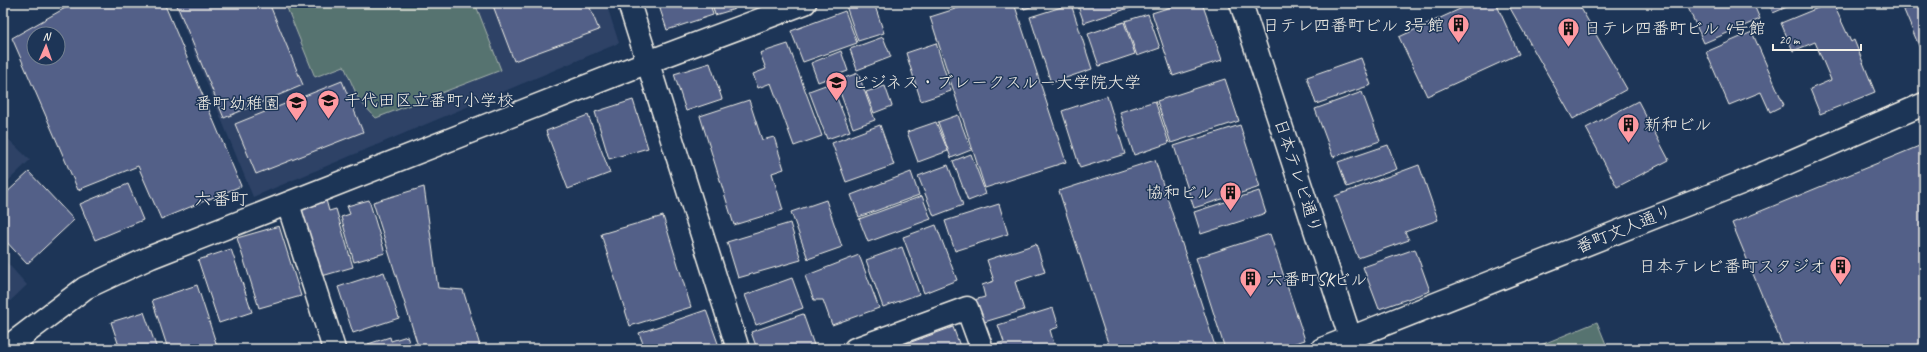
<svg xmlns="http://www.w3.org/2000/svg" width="1927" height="352" font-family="Caveat,'Klee One',sans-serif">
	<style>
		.built { fill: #2d4266 }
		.green { fill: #577370; stroke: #a6b2ac }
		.building { fill: #526188; stroke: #f4f1e8; fill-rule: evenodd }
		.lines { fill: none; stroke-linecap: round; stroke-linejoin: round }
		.minor-casing { stroke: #f4f1e8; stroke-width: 25 }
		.minor { stroke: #1d3557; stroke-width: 22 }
		.labels { text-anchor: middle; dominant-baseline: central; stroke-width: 3; stroke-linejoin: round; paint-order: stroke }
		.poi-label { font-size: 17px; fill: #f4f1e8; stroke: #1d3557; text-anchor: start }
		.street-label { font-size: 17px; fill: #f4f1e8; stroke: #1d3557 }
		.neighbourhood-label { font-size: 18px; fill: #f4f1e8; stroke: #1d3557 }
	</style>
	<rect width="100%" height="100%" fill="#1d3557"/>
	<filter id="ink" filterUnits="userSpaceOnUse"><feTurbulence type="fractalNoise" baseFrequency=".025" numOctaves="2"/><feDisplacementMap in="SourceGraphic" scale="8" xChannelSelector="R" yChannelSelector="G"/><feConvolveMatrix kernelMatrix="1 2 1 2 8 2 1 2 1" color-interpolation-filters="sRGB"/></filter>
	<g filter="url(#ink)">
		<g class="built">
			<path d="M174,3h432l13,40 -366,154z"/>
			<path d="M3,134l27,26 -27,26z"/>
			<path d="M3,258l24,27 -24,23z"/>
		</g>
		<g class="green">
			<path d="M285,3h190l26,67 -125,48 -17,-18 -15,-34 -29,11z"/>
			<path d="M1597,322l11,27h-77z"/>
		</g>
		<g class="building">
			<path d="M74,3h90l77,183 -80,33 -23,-53 -60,24 -66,-152zM34,34h24v24h-24z"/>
			<path d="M176,3h93l34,82 -79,33z"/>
			<path d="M492,3h96l11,27 -85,31z"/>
			<path d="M658,3h52l3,12 -46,15z"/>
			<path d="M712,3h21l2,6 -20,6z"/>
			<path d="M845,3h29l10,30 -26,8z"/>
			<path d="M974,3h40l52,159 -81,26 -55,-171z"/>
			<path d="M1022,3h22l-20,6z"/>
			<path d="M1077,3h67l-60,20z"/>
			<path d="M1183,3h19l20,57 -49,16 -21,-63z"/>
			<path d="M1473,3h23l23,51 -92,42 -28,-59z"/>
			<path d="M1518,3h60l49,86 -54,30 -63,-111z"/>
			<path d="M1686,3h67l7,16 -56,24z"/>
			<path d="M1769,3h27l-23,10z"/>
			<path d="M1830,3h3l18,39 3,-2 21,52 -55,22 -10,-25 21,-9 -16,-38 -22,9 -12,-28z"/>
			<path d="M1901,3h23v55z"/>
			<path d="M1071,4l21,65 -41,14 -21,-66z"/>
			<path d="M845,11l12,32 -54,19 -12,-31z"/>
			<path d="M1148,14l12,34 -23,8 -12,-35z"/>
			<path d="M1124,22l11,32 -36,12 -11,-32z"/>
			<path d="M1752,32l32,73 -14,7 -9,-20 -32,13 -23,-53z"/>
			<path d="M883,37l8,20 -34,13 -7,-21z"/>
			<path d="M936,43l15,48 -30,10 -15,-48z"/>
			<path d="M788,44l34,92 -28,10 -23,-63 -13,5 -5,-14 13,-5 -6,-16z"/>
			<path d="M841,51l7,20 -30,11 -7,-19z"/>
			<path d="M1361,58l10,27 -55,19 -9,-27z"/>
			<path d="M710,63l12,36 -36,12 -12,-37z"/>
			<path d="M858,73l17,47 -22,8 -17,-47z"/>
			<path d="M1225,79l14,42 -68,22 -14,-42z"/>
			<path d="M342,81l21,51 -107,42 -21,-50z"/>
			<path d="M831,83l19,48 -23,8 -18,-48z"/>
			<path d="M885,86l7,20 -18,7 -8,-21z"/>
			<path d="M1362,92l18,49 -47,16 -18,-48z"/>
			<path d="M1107,96l18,58 -45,14 -18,-57z"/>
			<path d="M633,100l15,48 -39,11 -14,-47z"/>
			<path d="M749,100l13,40 12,-3 10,32 -12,4 11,37 -49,15 -34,-109z"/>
			<path d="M1155,101l14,42 -35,12 -14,-43z"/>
			<path d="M1638,101l31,59 -52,27 -31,-59z"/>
			<path d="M588,115l22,58 -42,16 -22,-58z"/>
			<path d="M958,115l13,35 -20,8 -13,-36z"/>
			<path d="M936,122l12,29 -30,11 -11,-30z"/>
			<path d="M880,125l14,40 -48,17 -14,-39z"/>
			<path d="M1240,125l20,62 -66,21 -20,-62z"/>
			<path d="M1924,144v205h-140l-52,-126z"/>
			<path d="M1388,145l9,24 -50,18 -9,-25z"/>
			<path d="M971,154l15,40 -18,7 -15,-40z"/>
			<path d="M1155,160l61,189h-106l-51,-158z"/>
			<path d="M948,165l15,40 -29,11 -16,-40z"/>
			<path d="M1419,165l19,55 -33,12 4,8 -51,18 -23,-62z"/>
			<path d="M29,172l45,48 -47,44 -24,-26v-42z"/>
			<path d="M911,172l8,23 -60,22 -8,-22z"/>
			<path d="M128,184l15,36 -48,20 -15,-36z"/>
			<path d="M424,187l14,101 25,2 18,59h-62l-46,-147z"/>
			<path d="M1259,191l7,22 -65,21 -7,-22z"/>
			<path d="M922,196l9,23 -63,23 -9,-23z"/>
			<path d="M326,200l3,11 7,-2 17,58 -31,9 -21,-69z"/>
			<path d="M369,200l16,53 -31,9 -13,-45 9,-3 -3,-8z"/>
			<path d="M826,200l16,47 -34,12 -17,-47z"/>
			<path d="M999,204l9,30 -53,17 -10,-30z"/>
			<path d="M663,216l28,91 -61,19 -29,-92z"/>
			<path d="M790,223l11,37 -63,18 -11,-36z"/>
			<path d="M936,225l21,55 -33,13 -21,-56z"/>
			<path d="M279,226l22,70 -42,12 -22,-70z"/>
			<path d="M1270,234l35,106 -29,9h-51l-29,-91z"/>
			<path d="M1036,244l9,28 -30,10 9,28 -43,13 -7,-23 11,-3 -3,-12 12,-4 -7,-21z"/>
			<path d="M902,247l17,47 -36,13 -17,-47z"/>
			<path d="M231,249l21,63 -33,11 -21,-63z"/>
			<path d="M1415,249l15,42 -51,18 -16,-42z"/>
			<path d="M859,255l20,53 -47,17 -9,-25h-9l-9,-24z"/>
			<path d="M384,272l15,46 -46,15 -15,-46z"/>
			<path d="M792,278l11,30 -47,17 -11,-30z"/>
			<path d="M197,285l21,64h-50l-16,-49z"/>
			<path d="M1053,308l6,19 -9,3 5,17 -5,2h-54l-2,-5 10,-2 -6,-17z"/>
			<path d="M706,310l14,39h-75l-6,-16z"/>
			<path d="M144,312l13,37h-37l-9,-27z"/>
			<path d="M803,314l12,34 -58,1 -6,-17z"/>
			<path d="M953,327l8,22h-69z"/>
			<path d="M407,336l4,13h-41l-2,-5 22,-7 1,4z"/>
		</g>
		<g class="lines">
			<defs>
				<g id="minor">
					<path d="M629,3l109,346"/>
					<path d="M1241,3l113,346"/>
					<path d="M288,204l46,145"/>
					<path d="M5,349l80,-61 66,-31 497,-195 157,-59"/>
					<path d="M855,349l112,-41 15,41"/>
					<path d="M1322,349l419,-166 183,-79"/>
				</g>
			</defs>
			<use href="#minor" class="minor-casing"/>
			<use href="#minor" class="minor"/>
		</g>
	</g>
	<defs>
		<symbol id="building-pin" viewBox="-11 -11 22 30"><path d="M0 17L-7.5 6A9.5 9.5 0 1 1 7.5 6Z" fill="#ff9aa2" stroke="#1d3557"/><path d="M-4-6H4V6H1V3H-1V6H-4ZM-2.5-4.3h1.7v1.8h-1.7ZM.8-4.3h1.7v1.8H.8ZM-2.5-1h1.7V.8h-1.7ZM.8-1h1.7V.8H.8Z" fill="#111"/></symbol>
		<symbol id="university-pin" viewBox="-11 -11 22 30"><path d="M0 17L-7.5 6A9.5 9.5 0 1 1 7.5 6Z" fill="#ff9aa2" stroke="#1d3557"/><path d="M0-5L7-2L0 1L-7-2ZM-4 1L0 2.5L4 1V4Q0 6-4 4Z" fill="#111"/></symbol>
		<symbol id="school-pin" viewBox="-11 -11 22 30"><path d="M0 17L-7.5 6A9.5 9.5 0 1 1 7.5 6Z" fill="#ff9aa2" stroke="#1d3557"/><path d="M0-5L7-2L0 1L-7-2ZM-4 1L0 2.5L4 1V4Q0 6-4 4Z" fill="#111"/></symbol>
	</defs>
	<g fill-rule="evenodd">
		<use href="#building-pin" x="1446" y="12" width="25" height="34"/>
		<use href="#building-pin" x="1556" y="16" width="25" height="34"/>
		<use href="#university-pin" x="824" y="70" width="25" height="34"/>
		<use href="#school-pin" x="316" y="88" width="25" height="34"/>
		<use href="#school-pin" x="284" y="90" width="25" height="34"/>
		<use href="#building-pin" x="1616" y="112" width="25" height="34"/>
		<use href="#building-pin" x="1218" y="180" width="25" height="34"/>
		<use href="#building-pin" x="1828" y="254" width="25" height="34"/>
		<use href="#building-pin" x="1238" y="266" width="25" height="34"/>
	</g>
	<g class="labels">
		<g class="poi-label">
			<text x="1444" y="25" text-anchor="end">日テレ四番町ビル 3号館</text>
			<text x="1584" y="28">日テレ四番町ビル 4号館</text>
			<text x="852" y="82">ビジネス・ブレークスルー大学院大学</text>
			<text x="344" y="100">千代田区立番町小学校</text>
			<text x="280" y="103" text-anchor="end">番町幼稚園</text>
			<text x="1644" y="124">新和ビル</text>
			<text x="1214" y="192" text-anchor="end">協和ビル</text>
			<text x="1826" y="266" text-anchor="end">日本テレビ番町スタジオ</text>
			<text x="1266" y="279">六番町SKビル</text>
		</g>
		<g class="street-label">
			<text transform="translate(1298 176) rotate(72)">日本テレビ通り</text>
			<text transform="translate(1624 229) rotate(-22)">番町文人通り</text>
		</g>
		<g class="neighbourhood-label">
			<text x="221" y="199">六番町</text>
		</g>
	</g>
	<rect width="1927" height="352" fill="none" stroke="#1d3557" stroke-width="16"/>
	<rect x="8" y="8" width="1911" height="336" fill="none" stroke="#f4f1e8" stroke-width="1.5" filter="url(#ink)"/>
	<g transform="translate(46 46) rotate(2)"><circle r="19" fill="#1d3557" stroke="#738091"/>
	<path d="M0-3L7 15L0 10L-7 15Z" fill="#ff9aa2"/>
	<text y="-6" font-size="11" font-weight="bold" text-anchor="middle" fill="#f4f1e8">N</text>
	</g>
	<path d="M1773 44v6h88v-6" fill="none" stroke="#f4f1e8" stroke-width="2"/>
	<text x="1779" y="44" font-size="12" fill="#f4f1e8" stroke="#1d3557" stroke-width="3" paint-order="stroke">20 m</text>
</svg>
